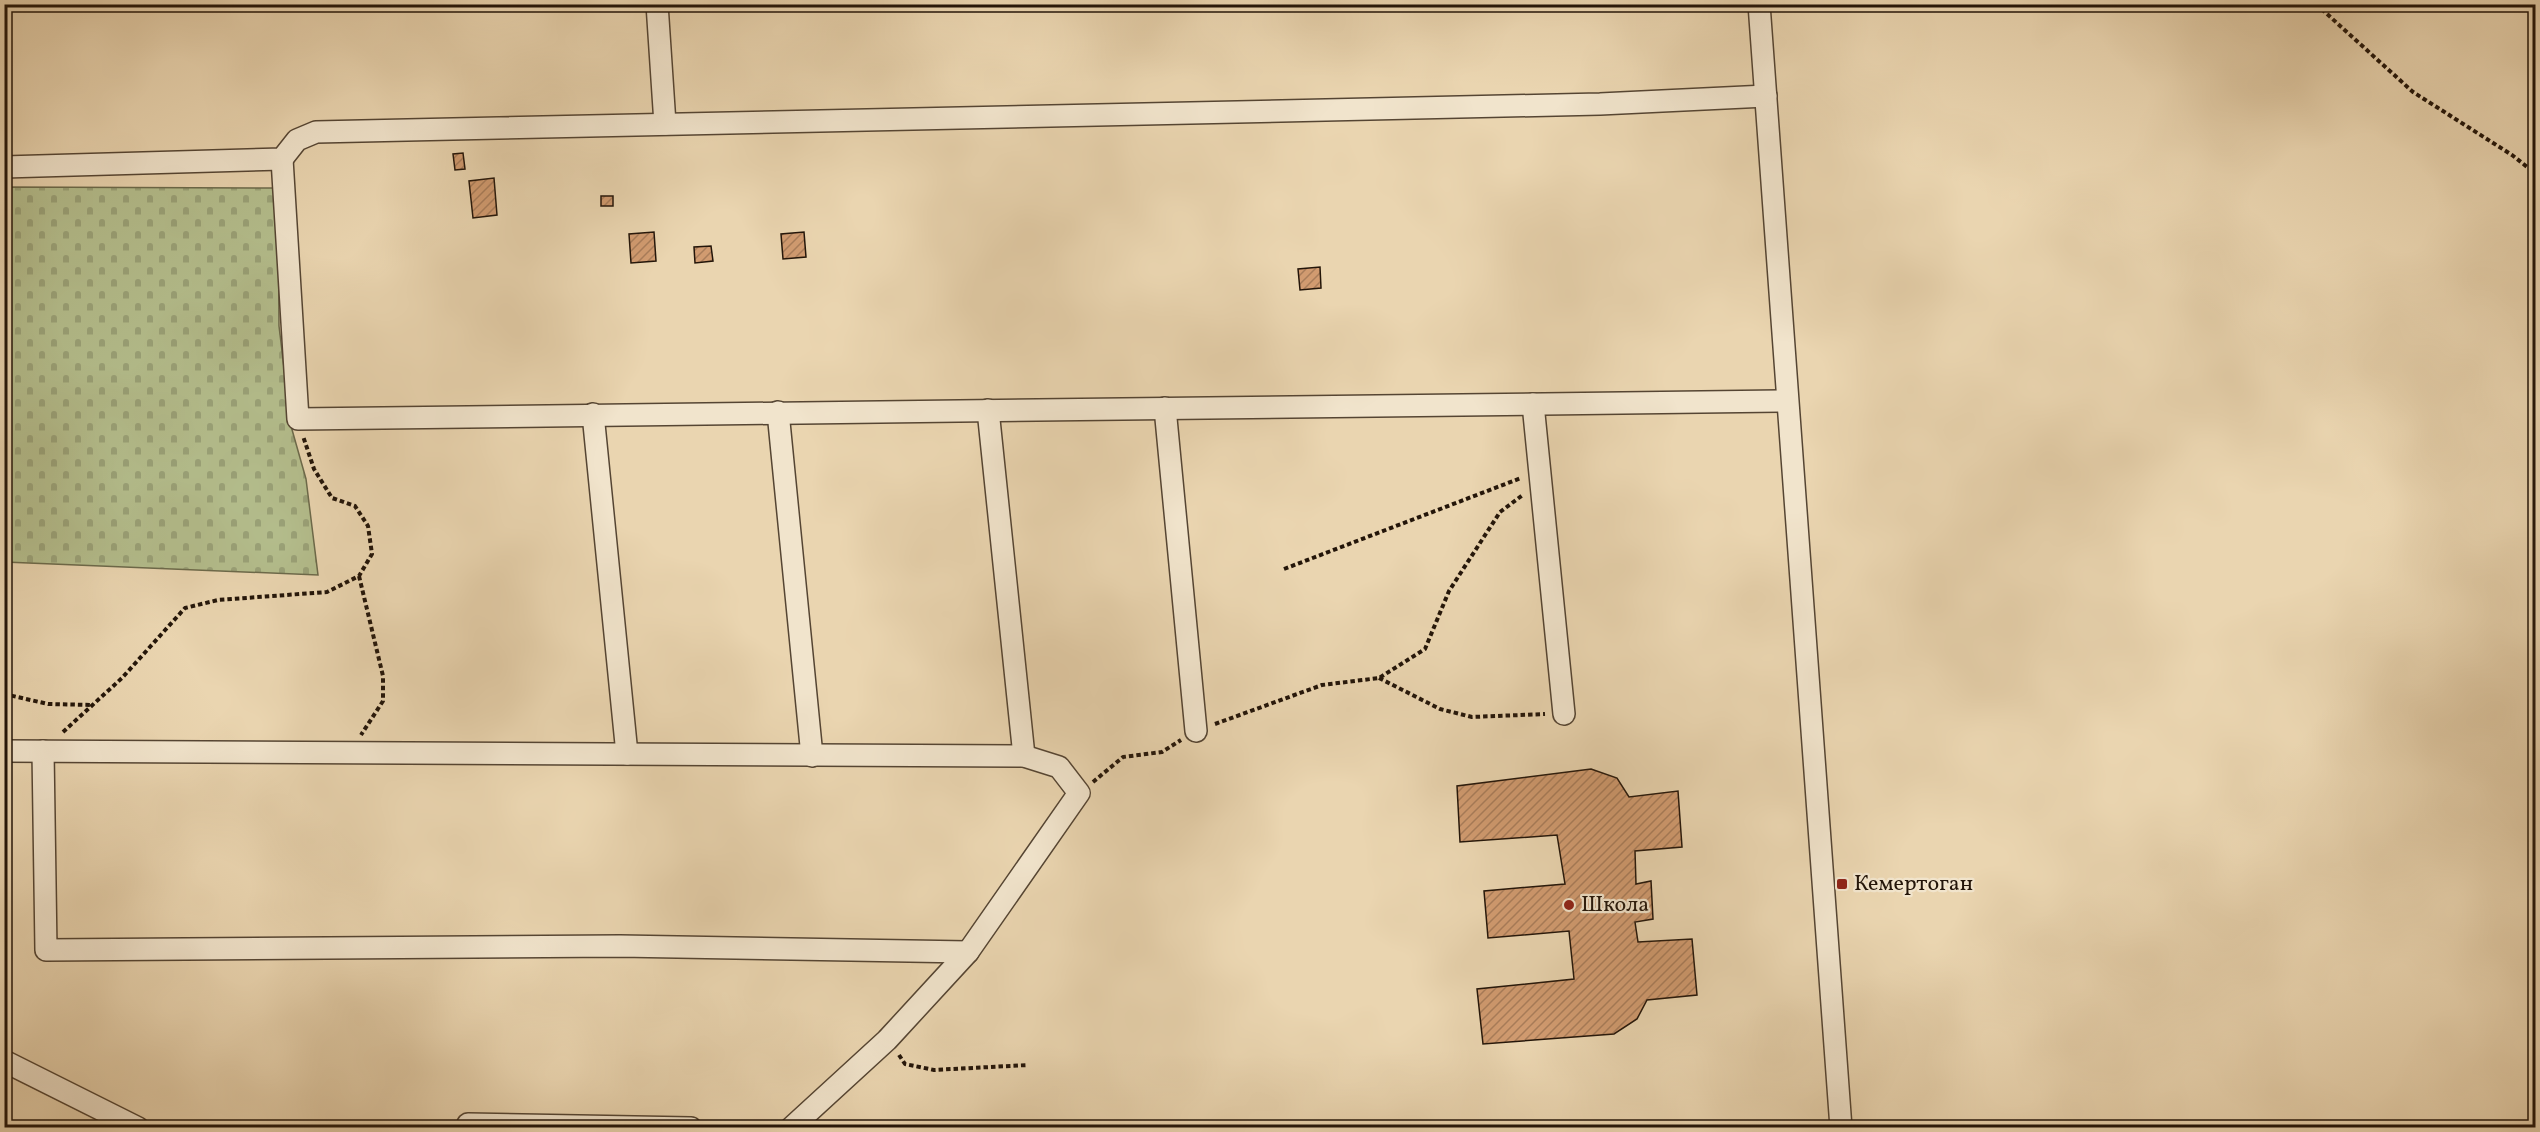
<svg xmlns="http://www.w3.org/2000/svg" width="2540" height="1132" font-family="Vollkorn,serif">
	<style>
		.cemetery { fill: url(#cemetery-stones); stroke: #6c6a4b; stroke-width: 1.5 }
		.building { fill: url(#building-hatch); stroke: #231509; stroke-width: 1.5 }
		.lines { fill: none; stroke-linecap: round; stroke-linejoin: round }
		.minor-casing { stroke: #554533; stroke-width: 24 }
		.path { stroke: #231509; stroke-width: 4; stroke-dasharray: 4.5 3; stroke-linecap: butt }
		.minor { stroke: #f1e4cc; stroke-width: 21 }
		.poi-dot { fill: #8f2418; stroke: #f1e4cc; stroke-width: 2 }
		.labels { text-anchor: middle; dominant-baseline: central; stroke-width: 4.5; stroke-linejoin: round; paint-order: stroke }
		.poi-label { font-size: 22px; fill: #231509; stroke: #f1e4cc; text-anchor: start }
	</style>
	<defs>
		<pattern id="cemetery-stones" width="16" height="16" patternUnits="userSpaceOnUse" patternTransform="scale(1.5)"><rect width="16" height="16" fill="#b4be8d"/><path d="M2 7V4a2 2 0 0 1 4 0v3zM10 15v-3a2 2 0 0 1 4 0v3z" fill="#9aa278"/></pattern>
		<pattern id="building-hatch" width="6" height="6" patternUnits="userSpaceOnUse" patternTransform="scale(1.5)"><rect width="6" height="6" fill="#d19b70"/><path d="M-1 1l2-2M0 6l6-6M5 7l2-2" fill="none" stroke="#a97d5a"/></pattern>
	</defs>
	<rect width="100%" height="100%" fill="#ead5b0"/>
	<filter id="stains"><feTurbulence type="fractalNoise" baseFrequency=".00333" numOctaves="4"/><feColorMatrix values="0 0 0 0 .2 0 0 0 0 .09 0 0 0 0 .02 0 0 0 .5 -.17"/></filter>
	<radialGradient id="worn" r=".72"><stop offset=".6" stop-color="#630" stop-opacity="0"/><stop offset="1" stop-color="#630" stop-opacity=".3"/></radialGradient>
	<path class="cemetery" d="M5,187l273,1 1,138 12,100 15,53 12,96 -313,-13z"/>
	<g class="building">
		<path d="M463,153l2,16 -10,1 -2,-16z"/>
		<path d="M494,178l3,37 -24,3 -4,-37z"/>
		<rect x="601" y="196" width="12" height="10"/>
		<path d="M654,232l2,29 -25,2 -2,-29z"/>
		<path d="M804,232l2,25 -23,2 -2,-25z"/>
		<path d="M711,246l2,15 -18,2 -1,-16z"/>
		<path d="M1320,267l1,21 -21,2 -2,-21z"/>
		<path d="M1591,769l26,9 12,19 49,-6 4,56 -47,4 1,33 15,-3 2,38 -18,3 3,20 54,-3 5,56 -50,5 -10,19 -23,15 -131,10 -6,-55 97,-10 -5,-48 -81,7 -4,-47 81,-7 -8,-49 -97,7 -3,-56z"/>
	</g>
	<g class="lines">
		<defs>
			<g id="minor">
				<path d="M657,4l8,120"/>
				<path d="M1759,4l82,1124"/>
				<path d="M282,159l16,260 1489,-18"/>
				<path d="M4,167l278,-8 15,-19 19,-8 1284,-28 166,-8"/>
				<path d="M1533,404l31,310"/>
				<path d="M1165,408l31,323"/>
				<path d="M988,410l36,346"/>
				<path d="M778,412l34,344"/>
				<path d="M593,414l34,340"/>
				<path d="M4,751l1020,5 35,11 20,26 -111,159 -81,88 -96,88"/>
				<path d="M43,751l3,199 574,-4 348,6"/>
				<path d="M4,1061l134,67"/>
				<path d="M468,1124l223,4"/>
			</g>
		</defs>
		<use href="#minor" class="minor-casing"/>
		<g class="path">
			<path d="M2316,4l97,88 99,63 24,19"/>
			<path d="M1284,569l237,-91"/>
			<path d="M359,576l24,100v25l-22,34"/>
			<path d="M1379,678l61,31 32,8 73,-3"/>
			<path d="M4,694l44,10 44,1"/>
			<path d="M1215,724l107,-39 57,-7 46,-29 24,-58 51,-79 24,-18"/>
			<path d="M63,732l59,-54 63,-70 33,-8 109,-8 32,-16 13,-22 -4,-28 -13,-20 -23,-8 -18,-29 -11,-33"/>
			<path d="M1093,782l30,-25 39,-5 19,-12"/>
			<path d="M899,1055l6,9 29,6 94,-5"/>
		</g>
		<use href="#minor" class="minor"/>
	</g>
	<g class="poi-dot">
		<rect x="1836" y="878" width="12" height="12" rx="3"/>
		<circle cx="1569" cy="905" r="6"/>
	</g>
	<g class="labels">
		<g class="poi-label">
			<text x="1854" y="884">Кемертоган</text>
			<text x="1581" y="905">Школа</text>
		</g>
	</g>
	<rect width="2540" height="1132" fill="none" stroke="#ead5b0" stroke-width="24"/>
	<rect x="6" y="6" width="2528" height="1120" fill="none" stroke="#231509" stroke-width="3"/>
	<rect x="12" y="12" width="2516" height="1108" fill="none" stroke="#231509" stroke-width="1.5"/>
	<rect width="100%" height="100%" filter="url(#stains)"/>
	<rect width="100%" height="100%" fill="url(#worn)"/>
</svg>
